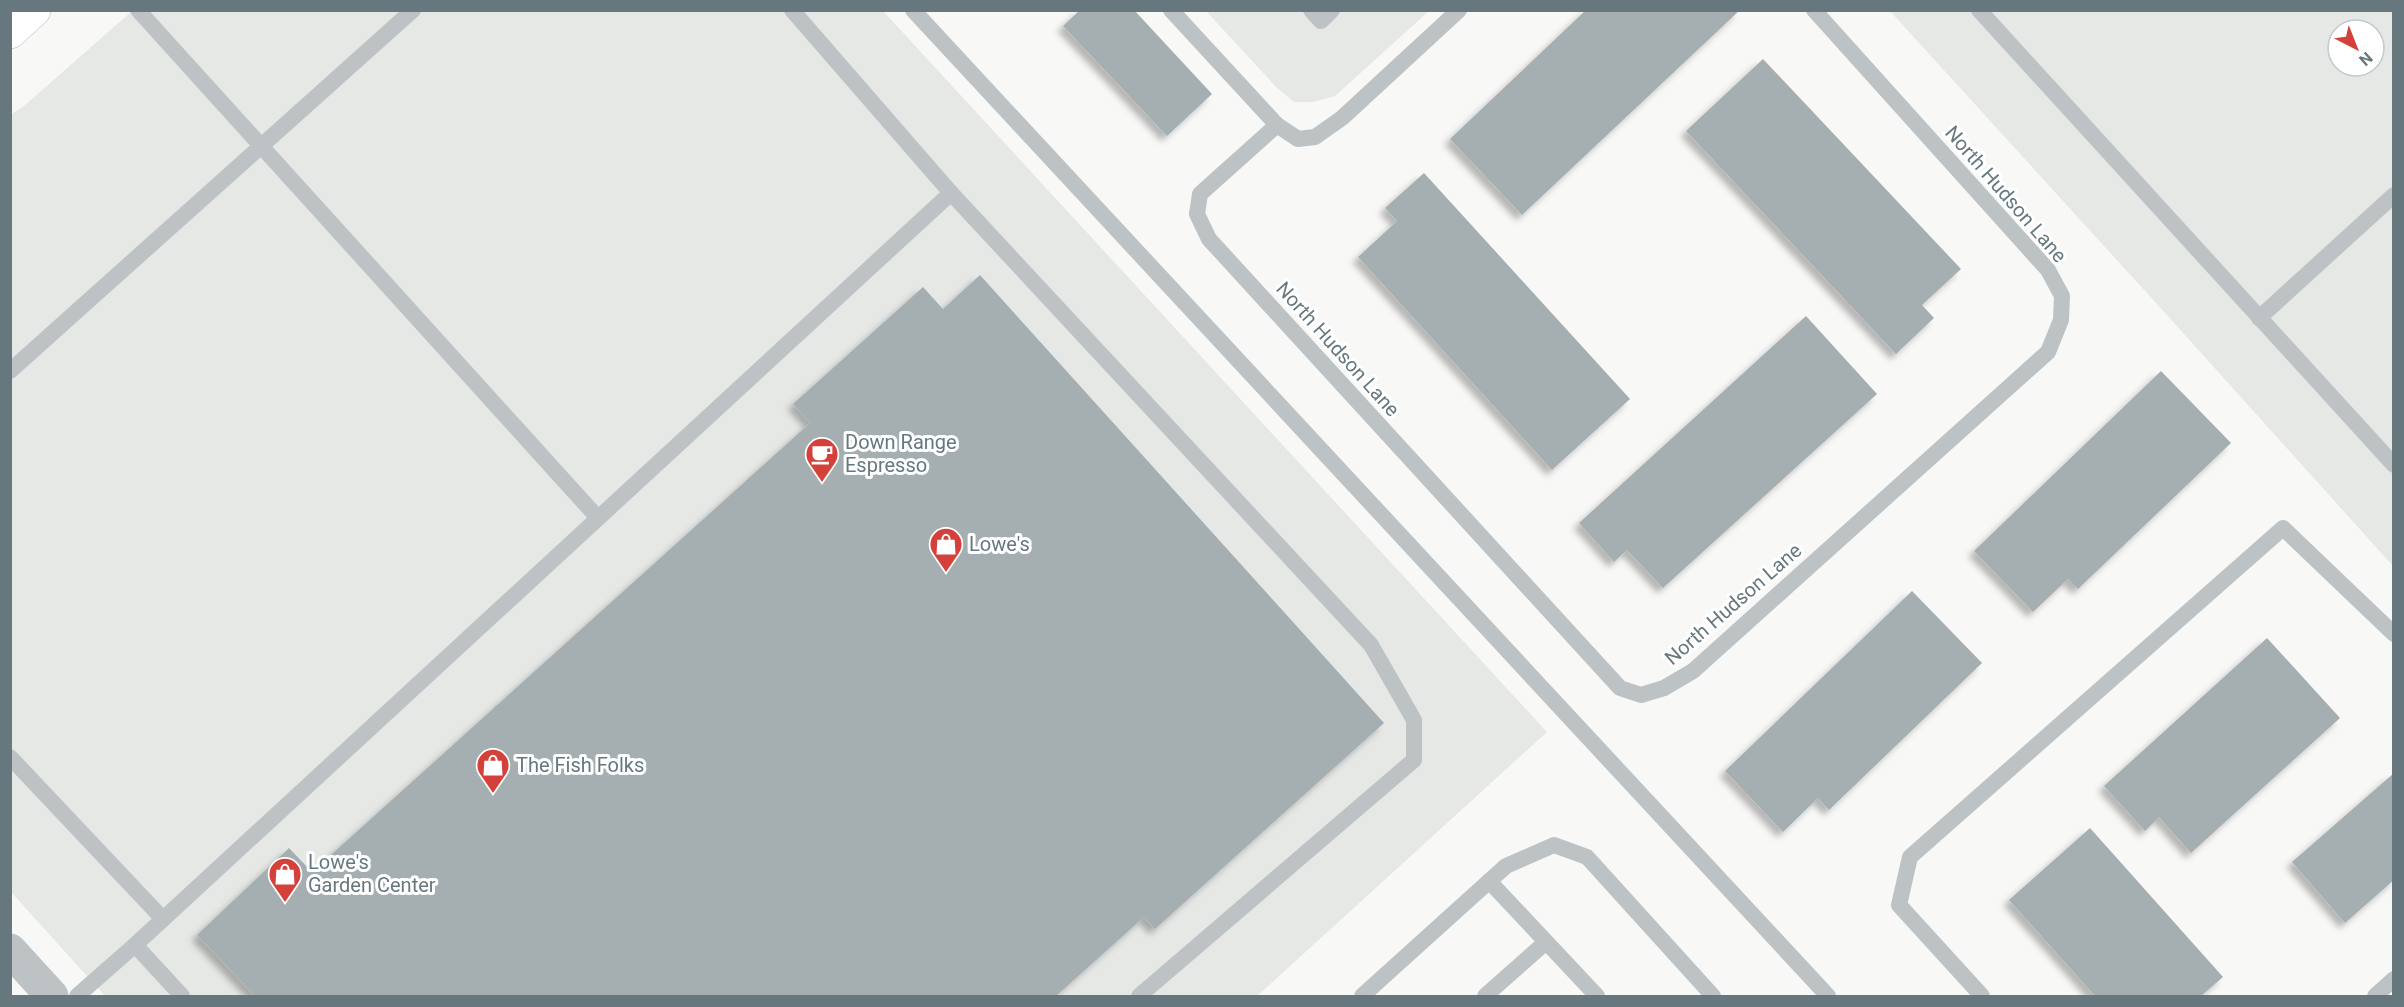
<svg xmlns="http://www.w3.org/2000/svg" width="2404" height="1007" font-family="Roboto,sans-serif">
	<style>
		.built { fill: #e6e8e6; fill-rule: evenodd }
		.building { fill: #a5afb2; filter: url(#shadow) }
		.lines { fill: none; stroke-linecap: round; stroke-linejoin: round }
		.primary-casing { stroke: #b1b7ba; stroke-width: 34 }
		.service { stroke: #bdc3c5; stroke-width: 16 }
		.minor { stroke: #bdc3c5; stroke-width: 33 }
		.primary { stroke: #fff; stroke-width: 33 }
		.labels { text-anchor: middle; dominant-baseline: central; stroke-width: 6; stroke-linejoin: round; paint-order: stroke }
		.street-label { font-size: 20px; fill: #66787e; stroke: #fff }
		.poi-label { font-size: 20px; fill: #66787e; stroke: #fff; text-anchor: start }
	</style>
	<defs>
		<filter id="shadow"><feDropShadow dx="-5.5" dy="5.5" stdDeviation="3" flood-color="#0004"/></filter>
	</defs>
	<rect width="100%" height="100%" fill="#f8f8f6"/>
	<g class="built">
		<path d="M132,11h751l664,721 -290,264h-1152l-94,-104 -1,-777 14,-9z"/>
		<path d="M1206,11h223l-94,85 -22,6h-19l-17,-14z"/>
		<path d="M1890,11h503v555l-227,-252zM2338,30h36v36h-36z"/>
	</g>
	<g class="building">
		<path d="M1080,10h54l78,84 -45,42 -104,-110z"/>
		<path d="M1586,10h154l-218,205 -72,-76z"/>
		<path d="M1763,59l198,210 -39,36 12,13 -38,36 -210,-223z"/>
		<path d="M1424,173l206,226 -78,71 -194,-213 39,-36 -12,-13z"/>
		<path d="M980,275l404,448 -229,206 -11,-12 -88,79h-801l-58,-61 92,-87 23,24 498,-449 -17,-19 130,-117 20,22z"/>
		<path d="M1806,316l71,78 -214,194 -36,-38 -13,12 -35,-39z"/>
		<path d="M2161,371l70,72 -153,146 -10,-10 -35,33 -59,-61z"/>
		<path d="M1912,591l70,72 -153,147 -11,-12 -35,34 -58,-61z"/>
		<path d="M2267,638l73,80 -149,135 -32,-36 -14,14 -41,-45z"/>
		<path d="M2394,773v107l-49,43 -53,-61z"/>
		<path d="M2090,828l133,149 -22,19h-106l-86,-96z"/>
	</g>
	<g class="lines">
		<defs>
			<path id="primary" d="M10,32l24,-22"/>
		</defs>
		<use href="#primary" class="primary-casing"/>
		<g class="service">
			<path d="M138,10l460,508"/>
			<path d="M792,10l159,183 420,452 43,75v40l-275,236"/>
			<path d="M913,10l915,986"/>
			<path d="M1171,10l106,115 21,14 17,-2 27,-19 117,-108"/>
			<path d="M1311,10l10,11 11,-11"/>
			<path d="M1979,10l415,455"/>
			<path d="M1277,125l-77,69 -3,20 12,25 411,449 21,7 23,-7 29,-17 355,-319 13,-32 1,-24 -14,-26 -234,-260"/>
			<path d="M2259,318l135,-123"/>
			<path d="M10,371l403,-361"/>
			<path d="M10,757l153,162"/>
			<path d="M1489,881l108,115"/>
			<path d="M135,945l816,-752"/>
			<path d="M77,996l58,-51 47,51"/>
			<path d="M1362,996l144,-130 48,-21 33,12 126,139"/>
			<path d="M1485,996l61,-54"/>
			<path d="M1982,996l-83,-91 11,-48 373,-329 111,106"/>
			<path d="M2375,996l19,-17"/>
		</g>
		<path class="minor" d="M10,950l42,46"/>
		<use href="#primary" class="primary"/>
	</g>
	<defs>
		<symbol id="cafe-pin" viewBox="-11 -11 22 30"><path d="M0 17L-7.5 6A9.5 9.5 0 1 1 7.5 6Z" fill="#d4413a" stroke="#fff"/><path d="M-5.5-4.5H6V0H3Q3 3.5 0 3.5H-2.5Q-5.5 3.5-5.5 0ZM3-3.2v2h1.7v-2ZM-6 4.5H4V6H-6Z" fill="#fff"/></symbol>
		<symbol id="shop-pin" viewBox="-11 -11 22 30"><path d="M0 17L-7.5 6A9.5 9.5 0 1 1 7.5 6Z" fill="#d4413a" stroke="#fff"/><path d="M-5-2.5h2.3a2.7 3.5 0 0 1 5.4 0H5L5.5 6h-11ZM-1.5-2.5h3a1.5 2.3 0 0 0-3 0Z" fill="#fff"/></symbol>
	</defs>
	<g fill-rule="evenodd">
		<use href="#cafe-pin" x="803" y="435" width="38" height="52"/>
		<use href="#shop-pin" x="927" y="525" width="38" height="52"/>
		<use href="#shop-pin" x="474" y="746" width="38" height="52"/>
		<use href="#shop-pin" x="266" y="855" width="38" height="52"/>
	</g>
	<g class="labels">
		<g class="street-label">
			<text transform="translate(2006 194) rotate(49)">North Hudson Lane</text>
			<text transform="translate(1338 349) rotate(48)">North Hudson Lane</text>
			<text transform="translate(1733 604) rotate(-41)">North Hudson Lane</text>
		</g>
		<g class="poi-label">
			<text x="845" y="442">Down Range<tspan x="845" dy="23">Espresso</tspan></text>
			<text x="969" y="544">Lowe's</text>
			<text x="516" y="765">The Fish Folks</text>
			<text x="308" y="862">Lowe's<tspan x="308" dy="23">Garden Center</tspan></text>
		</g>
	</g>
	<rect width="2404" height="1007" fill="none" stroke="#66787e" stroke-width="24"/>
	<g transform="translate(2356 48) rotate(138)"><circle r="28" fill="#ffffff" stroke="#c2c9cb" stroke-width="1.5"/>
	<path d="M0-4.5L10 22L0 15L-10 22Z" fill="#d4413a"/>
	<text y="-9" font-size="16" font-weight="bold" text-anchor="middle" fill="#66787e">N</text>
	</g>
</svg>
